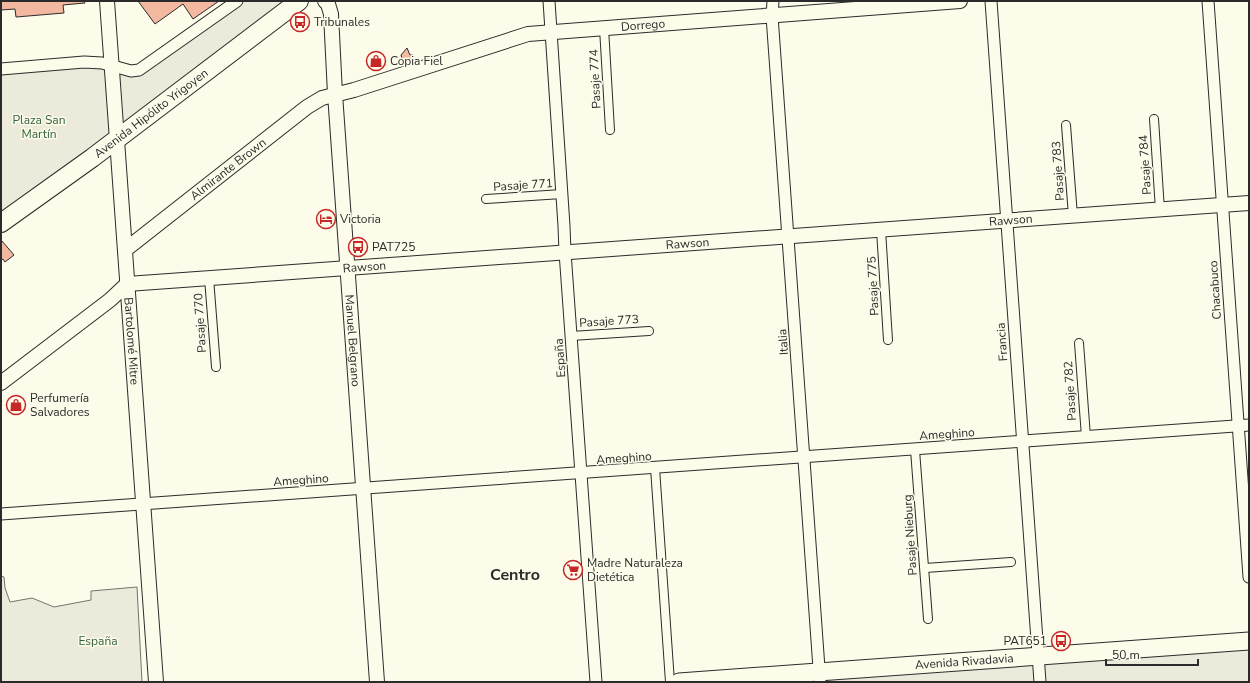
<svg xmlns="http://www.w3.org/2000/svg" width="1250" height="683" font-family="'Nunito Sans',sans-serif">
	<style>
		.green { fill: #ecebdb; stroke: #74746e }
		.building { fill: #f2b8a0; stroke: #2b2b2b }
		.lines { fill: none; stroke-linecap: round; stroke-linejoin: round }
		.pedestrian-casing { stroke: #2b2b2b; stroke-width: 10 }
		.minor-casing { stroke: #2b2b2b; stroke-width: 13 }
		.tertiary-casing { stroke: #2b2b2b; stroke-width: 16 }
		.primary-casing { stroke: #2b2b2b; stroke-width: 19 }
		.trunk-casing { stroke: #2b2b2b; stroke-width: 20 }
		.pedestrian { stroke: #fdfbea; stroke-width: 8 }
		.minor { stroke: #fdfbea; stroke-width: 11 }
		.tertiary { stroke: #fdfbea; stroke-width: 14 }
		.primary { stroke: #fdfbea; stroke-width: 17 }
		.trunk { stroke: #fdfbea; stroke-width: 18 }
		.labels { text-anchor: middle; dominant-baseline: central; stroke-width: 3; stroke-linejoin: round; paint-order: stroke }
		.poi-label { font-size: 12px; fill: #2b2b2b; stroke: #fdfbea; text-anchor: start }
		.street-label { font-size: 12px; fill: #2b2b2b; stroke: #fdfbea }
		.park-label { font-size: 12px; fill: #34623c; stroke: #fdfbea }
		.district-label { font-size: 16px; font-weight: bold; fill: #2b2b2b; stroke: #fdfbea }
	</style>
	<rect width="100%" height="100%" fill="#fdfbea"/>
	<g class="green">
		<path d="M237,1h62l-298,222v-154l83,-7 47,9z"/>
		<path d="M1,576l3,1 1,11 5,14 22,-4 22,9 37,-7v-9l46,-4 5,95h-141z"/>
		<path d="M1249,641v41h-570z"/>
	</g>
	<g class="building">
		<path d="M1,1h83l1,2 -22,2 1,8 -48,4 -1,-8 -14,1z"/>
		<path d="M138,1h81l-26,18 -10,-15 -28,20z"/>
		<path d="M407,48l3,7h3v2l-10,5 -2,-7z"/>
		<path d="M2,241l12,14 -9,7 -2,-3 -2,1v-18z"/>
	</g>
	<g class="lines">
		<defs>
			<g id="pedestrian">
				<path d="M604,28l6,102"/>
				<path d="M1154,119l6,91"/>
				<path d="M1066,125l7,91"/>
				<path d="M486,199l76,-5"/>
				<path d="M881,230l7,110"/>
				<path d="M209,278l7,89"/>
				<path d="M571,336l78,-5"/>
				<path d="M1079,343l7,94"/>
				<path d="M915,450l13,169"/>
				<path d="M655,468l15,214"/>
				<path d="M925,568l86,-6"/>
			</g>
			<g id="minor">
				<path d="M549,1l15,225 1,26 31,430"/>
				<path d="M773,1l-1,15 48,666"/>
				<path d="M991,1l49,681"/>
				<path d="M1208,1l41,576"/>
				<path d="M1,69l83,-7 18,1 29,8 8,-1 98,-69"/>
				<path d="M1,514l1248,-89"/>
			</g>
			<g id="tertiary">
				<path id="s1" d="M107,1l49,681"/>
				<path id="s2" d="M325,1l3,3 3,10 4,80 42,588"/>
				<path id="s3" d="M125,250l182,-143 15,-9 32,-8 174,-56 432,-33"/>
				<path id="s4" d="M127,284l1122,-81"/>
				<path d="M1,383l109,-83 17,-16"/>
			</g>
			<g id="primary">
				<path id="s5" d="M679,682l570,-41"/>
			</g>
			<g id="trunk">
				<path id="s6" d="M1,223l91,-65 207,-157"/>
			</g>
		</defs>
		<use href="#pedestrian" class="pedestrian-casing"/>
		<use href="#minor" class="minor-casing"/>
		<use href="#tertiary" class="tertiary-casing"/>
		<use href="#primary" class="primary-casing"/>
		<use href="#trunk" class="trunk-casing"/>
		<use href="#pedestrian" class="pedestrian"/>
		<use href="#minor" class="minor"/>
		<use href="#tertiary" class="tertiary"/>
		<use href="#primary" class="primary"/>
		<use href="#trunk" class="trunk"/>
	</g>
	<defs>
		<symbol id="bus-ring" viewBox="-11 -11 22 22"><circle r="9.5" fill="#fdfbea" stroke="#c62828" stroke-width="1.5"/><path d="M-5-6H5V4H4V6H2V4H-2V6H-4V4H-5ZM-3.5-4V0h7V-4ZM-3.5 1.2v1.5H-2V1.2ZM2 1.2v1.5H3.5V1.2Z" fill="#c62828"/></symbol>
		<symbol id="shop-ring" viewBox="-11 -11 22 22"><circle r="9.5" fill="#fdfbea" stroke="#c62828" stroke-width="1.5"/><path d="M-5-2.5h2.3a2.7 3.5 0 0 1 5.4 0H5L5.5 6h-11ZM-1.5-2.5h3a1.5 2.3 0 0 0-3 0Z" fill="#c62828"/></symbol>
		<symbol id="hotel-ring" viewBox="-11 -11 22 22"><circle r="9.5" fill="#fdfbea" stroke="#c62828" stroke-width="1.5"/><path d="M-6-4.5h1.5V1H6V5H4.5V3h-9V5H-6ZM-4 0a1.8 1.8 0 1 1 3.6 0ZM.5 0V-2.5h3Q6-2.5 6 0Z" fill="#c62828"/></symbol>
		<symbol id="supermarket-ring" viewBox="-11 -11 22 22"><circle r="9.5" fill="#fdfbea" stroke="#c62828" stroke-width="1.5"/><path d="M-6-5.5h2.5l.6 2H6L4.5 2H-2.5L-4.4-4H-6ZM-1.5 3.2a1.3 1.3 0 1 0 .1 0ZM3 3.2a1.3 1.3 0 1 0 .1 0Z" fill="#c62828"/></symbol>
	</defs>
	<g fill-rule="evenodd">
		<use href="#bus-ring" x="289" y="11" width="22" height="22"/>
		<use href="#shop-ring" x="365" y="50" width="22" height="22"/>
		<use href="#hotel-ring" x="315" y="208" width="22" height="22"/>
		<use href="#bus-ring" x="347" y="236" width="22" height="22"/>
		<use href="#shop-ring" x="5" y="394" width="22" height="22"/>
		<use href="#supermarket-ring" x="562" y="559" width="22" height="22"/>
		<use href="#bus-ring" x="1050" y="630" width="22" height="22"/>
	</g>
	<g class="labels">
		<g class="poi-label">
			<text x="314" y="22">Tribunales</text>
			<text x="390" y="61">Copia Fiel</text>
			<text x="340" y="219">Victoria</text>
			<text x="372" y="247">PAT725</text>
			<text x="30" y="398">Perfumería<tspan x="30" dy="14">Salvadores</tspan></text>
			<text x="587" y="563">Madre Naturaleza<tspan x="587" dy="14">Dietética</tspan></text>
			<text x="1047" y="641" text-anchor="end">PAT651</text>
		</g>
		<g class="street-label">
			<text stroke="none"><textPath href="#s3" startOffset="580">Dorrego</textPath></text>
			<text transform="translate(595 79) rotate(-93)">Pasaje 774</text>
			<text stroke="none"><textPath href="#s6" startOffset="186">Avenida Hipólito Yrigoyen</textPath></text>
			<text transform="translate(1145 165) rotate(-94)">Pasaje 784</text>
			<text stroke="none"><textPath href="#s3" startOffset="131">Almirante Brown</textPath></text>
			<text transform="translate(1058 171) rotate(-94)">Pasaje 783</text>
			<text transform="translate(523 185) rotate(-4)">Pasaje 771</text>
			<text stroke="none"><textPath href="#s4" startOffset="886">Rawson</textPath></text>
			<text stroke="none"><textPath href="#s4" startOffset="562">Rawson</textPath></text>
			<text stroke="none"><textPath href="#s4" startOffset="238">Rawson</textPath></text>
			<text transform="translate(873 286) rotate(-93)">Pasaje 775</text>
			<text transform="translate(1215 290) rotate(-94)">Chacabuco</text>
			<text transform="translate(609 321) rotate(-4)">Pasaje 773</text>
			<text transform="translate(200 323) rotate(-94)">Pasaje 770</text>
			<text stroke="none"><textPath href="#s2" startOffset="342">Manuel Belgrano</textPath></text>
			<text stroke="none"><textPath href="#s1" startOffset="341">Bartolomé Mitre</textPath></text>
			<text transform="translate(783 342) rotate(-94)">Italia</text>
			<text transform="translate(1002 342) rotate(-94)">Francia</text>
			<text transform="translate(560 358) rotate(-94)">España</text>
			<text transform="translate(1070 391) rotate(-94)">Pasaje 782</text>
			<text transform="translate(947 434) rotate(-4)">Ameghino</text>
			<text transform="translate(624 458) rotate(-4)">Ameghino</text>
			<text transform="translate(301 480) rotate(-4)">Ameghino</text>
			<text transform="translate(910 535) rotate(-94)">Pasaje Nieburg</text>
			<text stroke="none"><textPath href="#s5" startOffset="286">Avenida Rivadavia</textPath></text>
		</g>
		<g class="park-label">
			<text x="39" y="120">Plaza San<tspan x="39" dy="14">Martín</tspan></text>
			<text x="98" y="641">España</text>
		</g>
		<g class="district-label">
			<text x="515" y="575">Centro</text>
		</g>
	</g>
	<rect width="1250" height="683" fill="none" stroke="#2b2b2b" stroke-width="4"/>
	<path d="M1106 659v6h92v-6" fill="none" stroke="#2b2b2b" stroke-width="2"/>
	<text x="1112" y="659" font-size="12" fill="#2b2b2b" stroke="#fdfbea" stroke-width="3" paint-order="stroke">50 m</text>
</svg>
